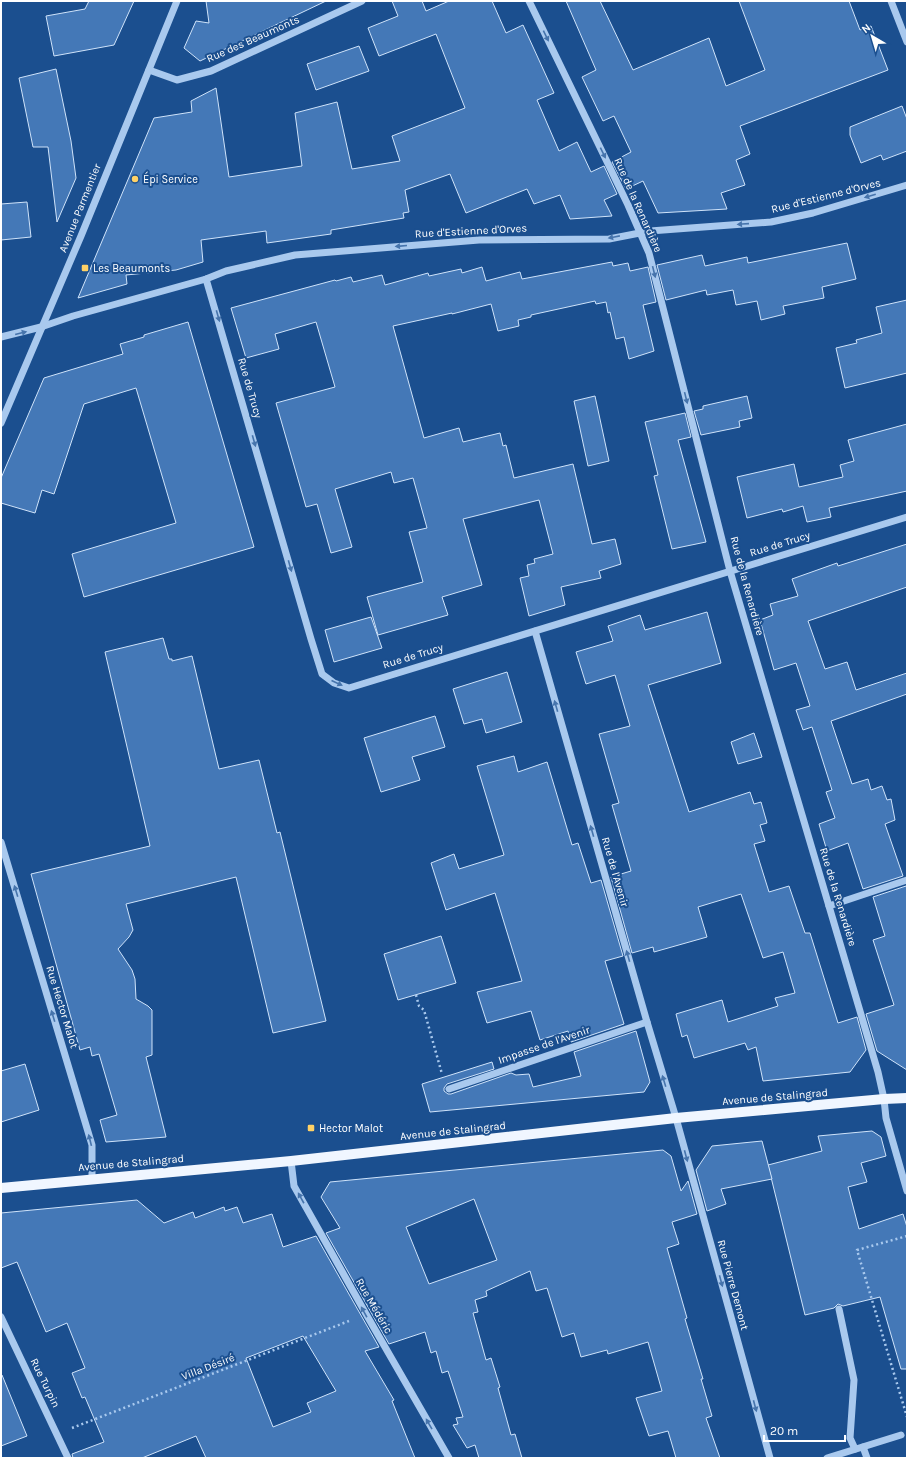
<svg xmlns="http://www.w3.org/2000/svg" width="908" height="1459" font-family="Karla,sans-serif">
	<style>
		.building { fill: #4478b7; stroke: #cfe3fa; fill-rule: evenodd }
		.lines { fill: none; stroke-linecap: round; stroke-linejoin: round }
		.path { stroke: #a9c9ee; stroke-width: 2.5; stroke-dasharray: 2 3; stroke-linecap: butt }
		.minor { stroke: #a9c9ee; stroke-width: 7 }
		.major { stroke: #f0f6ff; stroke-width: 10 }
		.oneway { fill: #4674ac }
		.poi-dot { fill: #ffd166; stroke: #1b4f8f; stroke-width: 1.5 }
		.labels { text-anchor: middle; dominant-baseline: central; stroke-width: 4; stroke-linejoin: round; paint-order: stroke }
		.street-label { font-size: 11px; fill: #fff; stroke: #1b4f8f }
		.poi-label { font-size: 11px; fill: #fff; stroke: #1b4f8f; text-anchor: start }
	</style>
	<rect width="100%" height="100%" fill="#1b4f8f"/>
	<g class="building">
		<path d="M89,1h45l-20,44 -60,11 -8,-40 39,-7z"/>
		<path d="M206,1h120l-126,60 -16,-13 12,-27 13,2z"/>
		<path d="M392,1h30l4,10 23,-10h43l14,32 17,-8 31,68 -17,7 22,51 18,-9 14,30 13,-6 13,28 -13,6 8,16 -42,3 -10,-24 -26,9 -7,-15 -61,24 -16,-39 -45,16 4,22 -6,1 1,5 -73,12v4l-64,9 -1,-12 -65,9 2,22 -27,8 -50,5 1,9 -49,14 76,-180 38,-6 -1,-11 25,-13 13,89 73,-11 -7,-53 42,-11 15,67 48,-8 -8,-25 73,-28 -29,-74 -57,22 -11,-28 30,-12z"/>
		<path d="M566,1h34l33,69 76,-32 17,48 39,-16 -26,-69h110l11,29 11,-4 17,44 -148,56 10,28 -14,6 9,25 -24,8 6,16 -69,4 -15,-32 -17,8 -14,-27 19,-10 -17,-36 -11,5 -21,-44 14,-7z"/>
		<path d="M359,46l10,25 -53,19 -9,-26z"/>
		<path d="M56,69l15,72 5,37 -19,44 -9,-75h-15l-14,-69z"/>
		<path d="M902,106l5,13v32l-24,9 -2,-5 -20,8 -11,-28v-8z"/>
		<path d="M27,202l4,35 -30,3v-36z"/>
		<path d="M847,243l9,36 -34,8 2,11 -41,8 2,8 -24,6 -4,-19 -21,4 -3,-15 -26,5 -1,-5 -40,10 -9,-35 45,-10 3,11 42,-9 1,6z"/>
		<path d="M612,262l1,4 15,-3 2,8 18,-4 8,35 -13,3 11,46 -25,8 -5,-22 -8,2 -6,-27 -2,1 -2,-11 -10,2 -1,-3 -64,14v2l-13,3 1,6 -21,5 -7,-27 -39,10v-1l-59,13 31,112 35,-10 4,14 37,-9 3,13 3,-1 8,33 59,-14 19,80 23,-5 6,25 -22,7 2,7 -40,9 4,18 -36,11 -9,-38 9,-2 -2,-11 8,-2 -1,-4 19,-5 -14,-54 -76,19 19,66 -40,12 6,18 -70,20 -11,-38 56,-15 -14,-50 18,-4 -14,-50 -19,5 -3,-11 -56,17 17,58 -21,6 -14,-49 -11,3 -30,-104 59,-16 -19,-65 -41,12 4,15 -33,9 -15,-50 104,-28 1,1 15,-4 2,5 29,-7 3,10 43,-12 1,3 32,-7 1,4 20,-6 4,14 34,-9 2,7z"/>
		<path d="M907,300v73l-62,15 -9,-40 21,-5 -1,-3 26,-7 -6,-26z"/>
		<path d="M188,322l66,225 -170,50 -12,-43 104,-31 -40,-135 -52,16 -30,90 -12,-4 -7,23 -34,-10v-25l43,-100 79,-24 -3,-10 24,-7v-2z"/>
		<path d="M595,396l14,65 -21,5 -14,-65z"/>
		<path d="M747,396l5,22 -13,3 1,6 -39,8 -7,-24 9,-2v-3z"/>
		<path d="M685,413l6,24 -13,3 28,102 -34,7 -18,-73 4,-1 -13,-53z"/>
		<path d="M907,424v67l-78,17 2,9 -24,5 -4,-16 -20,6 -1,-3 -35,9 -10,-41 57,-13 5,23 44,-10 -3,-12 14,-4 -6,-21z"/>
		<path d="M907,544v43l-99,34 17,48 22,-7 9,28 51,-17v21l-76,27 21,63 16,-5 3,11 11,-4 5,14 4,-1 4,21 -10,4 18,52 -40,13 -15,-46 -21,8 -8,-27 16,-6 -9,-26 6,-2 -20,-63 -9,3 -7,-20 14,-4 -14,-43 -22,7 -14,-50 13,-5 -3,-11 28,-8 -6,-17 45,-16 1,3z"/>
		<path d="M707,612l14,51 -73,22 41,127 61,-20 4,12 7,-2 6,21 -7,2 5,16 -11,3 15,48 20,-6 16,47h5l28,90 19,-6 9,33 -16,22 -87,9 -7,-34 -8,3 -3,-7 -51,15 -7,-23 -5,2 -6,-23 46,-14 6,22 50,-16 -3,-8 20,-5 -12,-41 -20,6 -22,-64 -43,13 9,30 -53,15 -1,-5 -21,6 -21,-76 20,-6 -19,-66 7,-2 -20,-69 31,-8 -15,-51 -29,9 -10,-32 37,-11 -5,-15 32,-11 5,15z"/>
		<path d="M371,617l11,31 -48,14 -9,-32z"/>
		<path d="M163,638l6,21h3v2l20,-5 27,113 40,-9 18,73 3,-1 46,189 -53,12 -37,-156 -110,27 7,26 -4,7 -11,12 14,21 3,9 1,20 12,7 4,4v45l-6,2 20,80 -60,5 -6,-22 17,-5 -18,-61 -7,2 -2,-9 -10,3 -49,-176 119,-28 -45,-194z"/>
		<path d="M507,672l15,50 -36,11 -4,-14 -18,5 -11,-35z"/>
		<path d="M435,716l10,31 -33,10 8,23 -39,12 -17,-54z"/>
		<path d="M754,733l8,24 -24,7 -7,-22z"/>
		<path d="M514,756l4,16 29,-10 25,83 6,-2 13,40 10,-3 22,76 -18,5 19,63 -53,18 -3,-11 -28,9 -9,-29 -44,12 -10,-31 45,-11 -27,-88 -49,17 -15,-47 23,-9 5,15 45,-14 -27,-89z"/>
		<path d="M906,886l1,3v181l-30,-19 -11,-37 28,-9 -21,-65 12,-4 -12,-39z"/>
		<path d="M441,936l15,47 -58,17 -14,-46z"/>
		<path d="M636,1031l14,51 -6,10 -214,20 -8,-28 70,-22 2,7 -47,15 -3,4v3l4,3h3l60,-21 5,2 13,-1 4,13 48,-11 -7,-24z"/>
		<path d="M25,1064l14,46 -38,12v-51z"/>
		<path d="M872,1131l9,6 5,19 -25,7 6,19 -19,5 11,42 44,-15 4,13v142h-6l-21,-72 -37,9 -5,-2 -4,4 -29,7 -37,-150 54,-14 -4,-15z"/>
		<path d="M762,1141l10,38 -51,10 5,15 -19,7 -11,-41 16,-24z"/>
		<path d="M663,1150l8,6 10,35 7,-10 9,33 -25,8 7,22 -12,4 20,70 -2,1 18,60h-2l11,37 -6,2 14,40h-44l-8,-27 -19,5 -13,-38 26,-7 -14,-49 -40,12 -1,-4 -26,7 -7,-24 -12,4 -15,-49 -11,3 -6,-20 -44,20 1,5 -12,4 3,12 -5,1 13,47 5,-2 9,29 -2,1 13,47 4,-1 7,24h-43l-4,-13 -8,3 -14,-23 5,-1 -2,-6 7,-1 -15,-46 -6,2 -6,-22 -5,2 -6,-21 -36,12 -63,-111 14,-5 -19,-31 9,-15zM474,1199l23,61 -68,24 -23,-57z"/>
		<path d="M137,1200l27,23 29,-11 2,6 29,-11 1,4 12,-4 6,16 29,-9 11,33 33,-11 63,111 -14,4 29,49 -2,1 23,57h-209l-10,-22 -54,22h-69l-1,-4 32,-12 -19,-45 -3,1 -10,-25 13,-5 -18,-45 -21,9 -29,-70 -16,6v-55zM303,1336l33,55 -29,12 4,9 -38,15 -27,-69z"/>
		<path d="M1,1375h1l25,61 -26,10z"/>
	</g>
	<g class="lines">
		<g class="path">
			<path d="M416,995l3,11 5,4 18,64"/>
			<path d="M907,1236l-50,14 50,167"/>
			<path d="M72,1428l277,-107"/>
		</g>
		<g class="minor">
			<path d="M529,1l99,204 21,48 81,318 148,501 6,27 2,19 21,73"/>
			<path d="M891,1l16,41"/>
			<path d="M149,70l28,10 34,-9 151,-70"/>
			<path d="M206,279l105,360 11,35 12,9 15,5 558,-171"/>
			<path d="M1,337l40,-10 32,-11 133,-37 20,-8 69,-16 184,-15 130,-1 41,-8 121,-9 42,-9 94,-28"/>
			<path d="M1,423l80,-187 96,-235"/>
			<path d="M535,631l112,391 29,96 94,340"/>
			<path d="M1,842l91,303v34"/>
			<path d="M829,906l78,-26"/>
			<path d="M449,1089l198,-67"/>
			<path d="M291,1161l3,25 72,128 83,144"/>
			<path d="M839,1309l15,71 -4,58 5,11"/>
			<path d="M1,1317l67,141"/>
			<path d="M863,1447l4,11"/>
			<path d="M827,1458l74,-23"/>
		</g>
		<path class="major" d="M1,1188l290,-27 385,-43 208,-19 23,-1"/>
	</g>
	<defs><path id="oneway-solid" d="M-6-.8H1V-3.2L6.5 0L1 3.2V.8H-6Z"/></defs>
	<g class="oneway">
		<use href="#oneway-solid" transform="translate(546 36) rotate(64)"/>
		<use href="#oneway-solid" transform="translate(603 153) rotate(64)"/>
		<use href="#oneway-solid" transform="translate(870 196) rotate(164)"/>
		<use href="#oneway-solid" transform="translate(743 224) rotate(176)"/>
		<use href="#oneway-solid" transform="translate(614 237) rotate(169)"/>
		<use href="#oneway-solid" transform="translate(401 246) rotate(175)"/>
		<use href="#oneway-solid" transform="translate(654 272) rotate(76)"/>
		<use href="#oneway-solid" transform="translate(218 316) rotate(74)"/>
		<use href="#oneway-solid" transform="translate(21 333) rotate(-14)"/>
		<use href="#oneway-solid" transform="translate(686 398) rotate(76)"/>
		<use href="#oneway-solid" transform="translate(254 441) rotate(74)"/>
		<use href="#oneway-solid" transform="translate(290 566) rotate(74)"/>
		<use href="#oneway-solid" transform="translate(337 683) rotate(24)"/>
		<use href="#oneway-solid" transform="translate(556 706) rotate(-106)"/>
		<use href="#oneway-solid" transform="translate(592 831) rotate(-106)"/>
		<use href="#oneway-solid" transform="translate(16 891) rotate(-107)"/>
		<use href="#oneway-solid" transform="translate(628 956) rotate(-106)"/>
		<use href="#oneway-solid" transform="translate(53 1016) rotate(-107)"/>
		<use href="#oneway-solid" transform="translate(664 1081) rotate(-107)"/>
		<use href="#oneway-solid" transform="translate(90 1140) rotate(-104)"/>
		<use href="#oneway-solid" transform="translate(686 1156) rotate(75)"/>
		<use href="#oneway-solid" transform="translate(301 1198) rotate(-119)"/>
		<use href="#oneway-solid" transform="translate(721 1281) rotate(75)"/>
		<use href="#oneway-solid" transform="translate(364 1312) rotate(-119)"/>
		<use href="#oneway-solid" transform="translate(755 1406) rotate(75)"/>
		<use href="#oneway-solid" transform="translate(429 1424) rotate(-120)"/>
	</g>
	<g class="poi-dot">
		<circle cx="135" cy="179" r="4"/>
		<rect x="81" y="264" width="8" height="8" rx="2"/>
		<rect x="307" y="1124" width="8" height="8" rx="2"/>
	</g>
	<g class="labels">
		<g class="street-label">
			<text transform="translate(253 39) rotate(-24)">Rue des Beaumonts</text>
			<text transform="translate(826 196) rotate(-14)">Rue d'Estienne d'Orves</text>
			<text transform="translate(638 205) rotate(66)">Rue de la Renardière</text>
			<text transform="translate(80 208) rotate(-68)">Avenue Parmentier</text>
			<text transform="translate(471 231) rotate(-3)">Rue d'Estienne d'Orves</text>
			<text transform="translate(250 388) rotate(74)">Rue de Trucy</text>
			<text transform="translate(780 544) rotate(-17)">Rue de Trucy</text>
			<text transform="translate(747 586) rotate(75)">Rue de la Renardière</text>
			<text transform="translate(413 656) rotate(-17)">Rue de Trucy</text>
			<text transform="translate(615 872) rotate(74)">Rue de l'Avenir</text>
			<text transform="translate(838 897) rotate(73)">Rue de la Renardière</text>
			<text transform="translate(62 1007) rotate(73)">Rue Hector Malot</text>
			<text transform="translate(544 1045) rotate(-19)">Impasse de l'Avenir</text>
			<text transform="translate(775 1097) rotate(-5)">Avenue de Stalingrad</text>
			<text transform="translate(453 1131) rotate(-6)">Avenue de Stalingrad</text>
			<text transform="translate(131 1163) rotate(-5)">Avenue de Stalingrad</text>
			<text transform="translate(733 1285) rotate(75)">Rue Pierre Demont</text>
			<text transform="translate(374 1306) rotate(60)">Rue Médéric</text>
			<text transform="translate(208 1367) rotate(-21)">Villa Désiré</text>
			<text transform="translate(45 1383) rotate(64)">Rue Turpin</text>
		</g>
		<g class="poi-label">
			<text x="143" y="179">Épi Service</text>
			<text x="93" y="268">Les Beaumonts</text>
			<text x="319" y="1128">Hector Malot</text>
		</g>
	</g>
	<rect width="908" height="1459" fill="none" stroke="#ffffff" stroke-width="4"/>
	<g transform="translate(872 36) rotate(322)" stroke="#1b4f8f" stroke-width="3" paint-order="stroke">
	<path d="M0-3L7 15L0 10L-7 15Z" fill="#ffffff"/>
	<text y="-6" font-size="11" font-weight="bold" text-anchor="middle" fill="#ffffff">N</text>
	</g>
	<path d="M764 1435v6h81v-6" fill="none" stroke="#ffffff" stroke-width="2"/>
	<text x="770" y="1435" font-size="12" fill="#ffffff" stroke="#1b4f8f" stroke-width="3" paint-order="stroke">20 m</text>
</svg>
